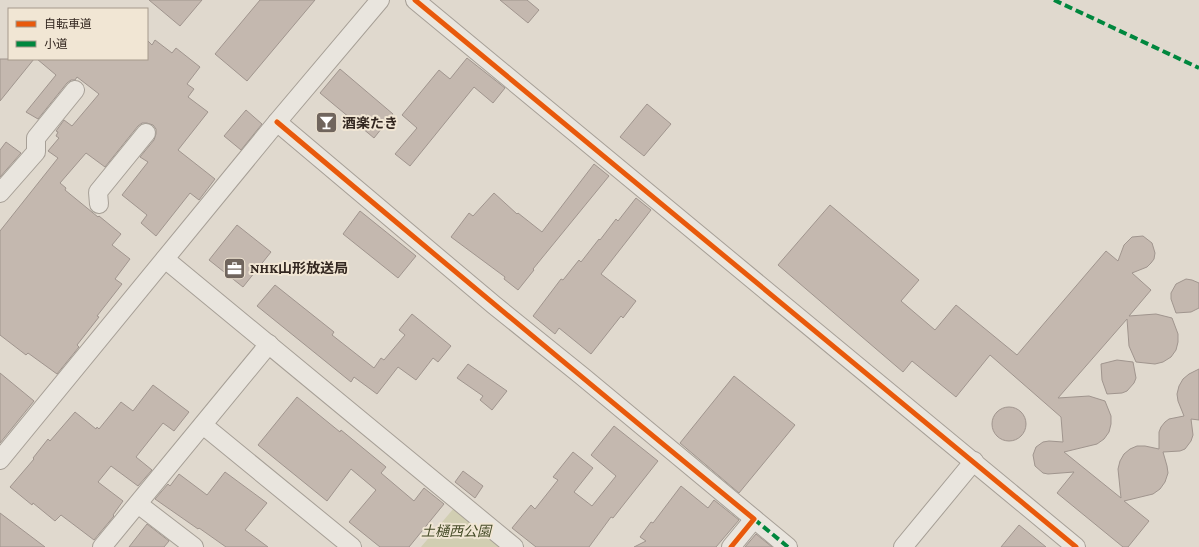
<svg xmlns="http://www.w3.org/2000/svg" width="1199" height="547" font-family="'Crimson Pro','Noto Sans JP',serif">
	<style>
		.green { fill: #d1ceb2 }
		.building { fill: #c4b8af; stroke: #a0958e }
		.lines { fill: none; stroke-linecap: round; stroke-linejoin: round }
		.minor-casing { stroke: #a69f96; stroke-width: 20 }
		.minor { stroke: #e9e5de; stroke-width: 18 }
		.quiet { stroke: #00873e; stroke-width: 4; stroke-dasharray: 8 4; stroke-linecap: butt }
		.cycleway-casing { stroke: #f1e6d4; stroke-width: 8 }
		.cycleway { stroke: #e8590c; stroke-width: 5 }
		.labels { text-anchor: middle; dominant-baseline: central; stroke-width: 4; stroke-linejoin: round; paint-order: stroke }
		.poi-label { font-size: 14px; font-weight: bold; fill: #332720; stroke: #f1e6d4; text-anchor: start }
		.park-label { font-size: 14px; font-style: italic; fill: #474d29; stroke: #f1e6d4 }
	</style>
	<rect width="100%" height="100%" fill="#e0d9ce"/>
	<path class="green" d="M454,508l47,39h-80z"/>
	<g class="building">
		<path d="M149,0h53l-22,26z"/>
		<path d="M260,0h55l-68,81 -32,-27z"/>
		<path d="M500,0h27l12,10 -11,13z"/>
		<path d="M147,40l5,5 3,-5 17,13 4,-5 24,19 -13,17 7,5 -6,8 20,15 -30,38 37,29 -16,21 -9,-7 -34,43 -15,-13 6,-8 -25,-20 26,-33 -8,-5 14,-17 2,-6v-5l-3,-4 -6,-2h-5l-4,3 -33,41 -19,-14 -26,30 6,5 -1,2 33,27 1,-1 22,18 -9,11 18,14 -15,20 7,5 -25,32 2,1 -22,28 2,2 -22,27 -29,-21 -2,2 -26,-20v-104l58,-73 -10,-7 11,-13 -3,-2 2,-4 -2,-1 8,-11 8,6 27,-32 -22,-17 -2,3h-4l-4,3 -29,36 -12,-7 30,-37 -19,-16h110z"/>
		<path d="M467,58l38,30 -12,15 -19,-16 -64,79 -15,-12 22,-26 -15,-13 37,-45 11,9z"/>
		<path d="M0,59h34l-34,42z"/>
		<path d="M340,69l53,45 -19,24 -54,-45z"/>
		<path d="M647,104l24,20 -27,32 -24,-19z"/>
		<path d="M246,110l16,14 -21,26 -17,-14z"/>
		<path d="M6,142l15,11 -21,24v-27z"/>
		<path d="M594,164l15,12 -76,93 1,1 -16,20 -14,-11 1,-2 -54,-40 18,-24 4,3 21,-23 23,21 1,-1 24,19z"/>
		<path d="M636,198l15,12 -50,64 35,27 -13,17 -2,-2 -30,38 -32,-26 -4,6 -22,-18 28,-37 2,1 16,-20 2,2 18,-23 1,1 16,-21 2,2z"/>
		<path d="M830,205l89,75 -18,21 34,29 21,-25 61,50 89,-104 12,10 6,-16 8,-8 11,-1 9,7 3,10 -1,6 -3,4 -4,4 -15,6 19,17 -22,26 27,-2 16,4 6,16v8l-2,8 -5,7 -8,5 -8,2 -19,-2 -7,-16 -2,-27 -69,79 31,-2 16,5 6,15v8l-2,8 -5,7 -7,5 -33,8 57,46 -3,-29 2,-8 4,-7 6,-5 7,-3h8l14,3v-17l2,-5 4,-5 4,-3 15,-3 -6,-15 -1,-7 2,-8 4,-7 6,-5 10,-5v51l-8,-1 2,16 -2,6 -6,8 -5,2 -17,1 4,14 1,7 -3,9 -5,7 -7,5 -29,7 25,20 -21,26h-5l-66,-54 17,-21 -26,2 -5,-1 -8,-7 -2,-11 3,-8 7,-5 6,-1 14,1 -2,-25 -71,-62 -34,42 -44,-36 -9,11 -125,-107z"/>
		<path d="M360,211l56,45 -18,22 -55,-44z"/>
		<path d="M237,225l34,27 -28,35 -34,-27z"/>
		<path d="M1186,279l6,1 7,3v25l-8,4 -15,1 -5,-14v-6l5,-9z"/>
		<path d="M275,285l59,47 -2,3 42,33 7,-10 3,2 21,-25 -6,-5 13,-16 39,32 -13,16 -5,-4 -17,22 -18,-13 -21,27 -23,-17 -3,5 -94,-76z"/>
		<path d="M1117,360l16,2 3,16 -2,5 -7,8 -5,2 -15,1 -5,-14 -1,-16z"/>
		<path d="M468,364l39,27 -15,19 -12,-10 3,-4 -26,-18z"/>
		<path d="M0,373l34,28 -34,42z"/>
		<path d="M734,376l61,49 -56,68 -59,-50z"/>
		<path d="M153,385l36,27 -15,19 -11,-8 -27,34 16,13 -14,16 -27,-20 -13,16 25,19 -10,14 1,1 -20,24 -33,-25 -6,6 -22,-18 -1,2 -22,-18 24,-28 -1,-1 15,-19 2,2 25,-29 21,17 1,-2 2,2 22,-27 12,9z"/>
		<path d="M297,397l43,35 1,-2 45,37 -5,6 33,28 10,-13 20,16 -35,43h-29l-31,-25 27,-32 -25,-21 -24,32 -69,-56z"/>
		<circle cx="1009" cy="424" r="17"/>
		<path d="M614,426l44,35 -45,57 -2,-1 -22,30h-53l-24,-19 19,-23 4,4 23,-29 -5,-3 20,-25 20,16 -19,24 18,14 24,-30 -25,-21z"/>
		<path d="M463,471l20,15 -8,12 -20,-16z"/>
		<path d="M225,472l42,31 -22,27 23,17h-42l-27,-19 -1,1 -43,-30 13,-15 2,2 9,-12 28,21z"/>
		<path d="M681,486l27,22 6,-8 25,20 -23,27h-82l12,-6 -6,-4 11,-15 2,1z"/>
		<path d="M0,513l45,34h-45z"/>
		<path d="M147,524l22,17 -5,6h-35z"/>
		<path d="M1019,525l27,22h-45z"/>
		<path d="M756,534l16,13h-27z"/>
	</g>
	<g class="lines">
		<defs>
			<g id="minor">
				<path d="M415,0l661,547"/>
				<path d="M277,122l217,183 88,71 206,171"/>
				<path d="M0,193l36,-41v-14l39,-48"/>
				<path d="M99,204l-1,-12 48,-59"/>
				<path d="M165,259l349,288"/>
				<path d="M203,425l149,122"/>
				<path d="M0,460l277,-338 103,-122"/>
				<path d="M138,504l56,43"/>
				<path d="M102,547l167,-203"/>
				<path d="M731,547l23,-28"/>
				<path d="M903,547l71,-86"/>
			</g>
		</defs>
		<use href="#minor" class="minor-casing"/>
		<use href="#minor" class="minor"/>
		<g class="quiet">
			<path d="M1054,0l145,68"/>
			<path d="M754,519l34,28"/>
		</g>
		<defs>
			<g id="cycleway">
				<path d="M415,0l661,547"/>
				<path d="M277,122c158,133 317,266 477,397l-23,28"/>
			</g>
		</defs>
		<use href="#cycleway" class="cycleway-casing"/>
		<use href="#cycleway" class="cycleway"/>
	</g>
	<defs>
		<symbol id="bar-square" viewBox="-11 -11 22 22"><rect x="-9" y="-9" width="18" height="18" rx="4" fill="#70655d" stroke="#f1e6d4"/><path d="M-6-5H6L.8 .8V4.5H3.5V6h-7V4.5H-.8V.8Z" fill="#fff"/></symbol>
		<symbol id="office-square" viewBox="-11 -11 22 22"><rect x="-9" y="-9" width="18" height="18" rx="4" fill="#70655d" stroke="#f1e6d4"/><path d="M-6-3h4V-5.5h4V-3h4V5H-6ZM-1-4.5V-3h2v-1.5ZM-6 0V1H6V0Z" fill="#fff"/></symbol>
	</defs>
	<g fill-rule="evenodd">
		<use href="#bar-square" x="314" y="110" width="25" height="25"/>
		<use href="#office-square" x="222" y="256" width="25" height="25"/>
	</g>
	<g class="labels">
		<g class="poi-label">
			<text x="342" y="123">酒楽たき</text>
			<text x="250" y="268">NHK山形放送局</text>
		</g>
		<g class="park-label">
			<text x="456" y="531">土樋西公園</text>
		</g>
	</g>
	<rect x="8" y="8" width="140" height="52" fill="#f1e6d4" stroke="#a59a8c"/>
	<rect x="16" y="21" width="20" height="6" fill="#e8590c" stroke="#a59a8c"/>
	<text x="44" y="28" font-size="12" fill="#332720">自転車道</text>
	<rect x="16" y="41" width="20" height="6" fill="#00873e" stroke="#a59a8c"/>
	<text x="44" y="48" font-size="12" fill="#332720">小道</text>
</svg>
